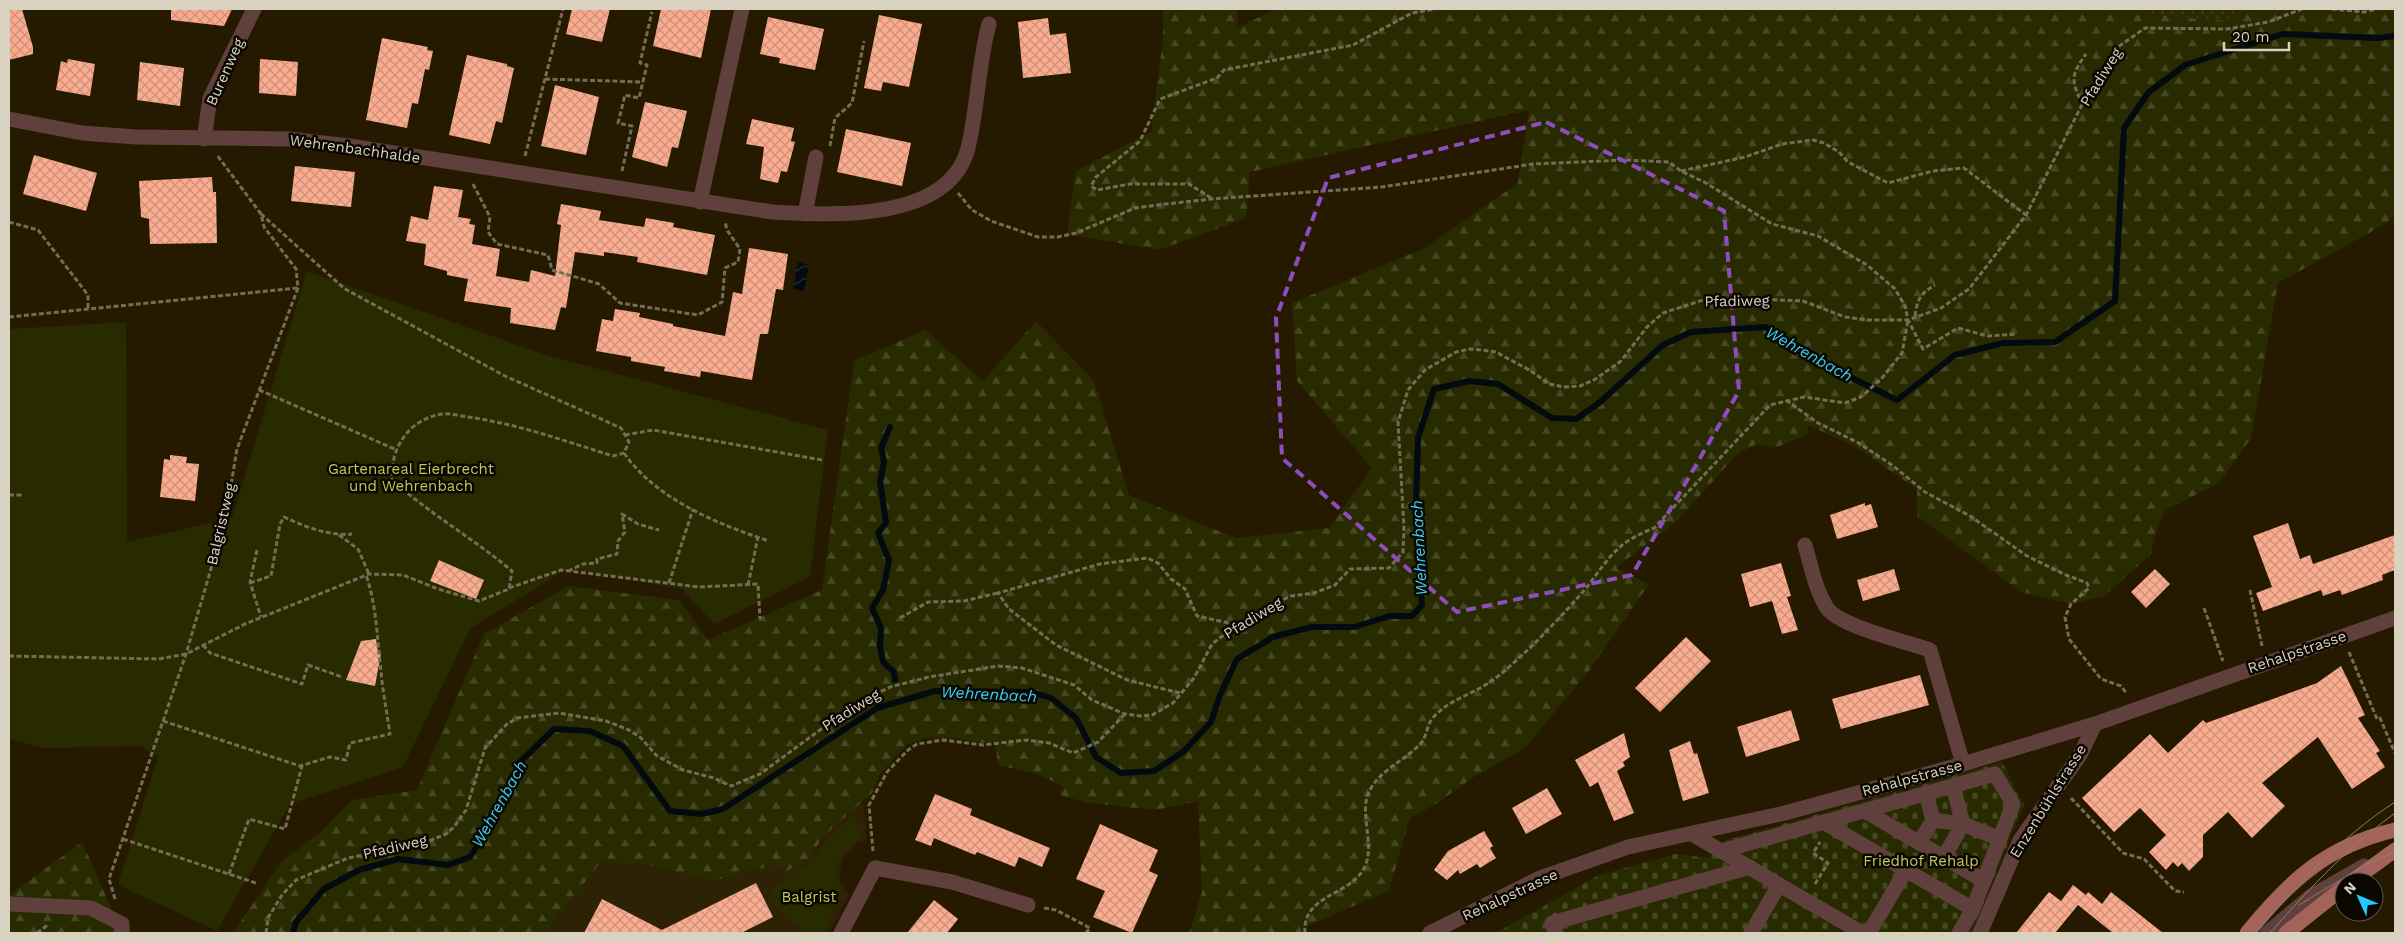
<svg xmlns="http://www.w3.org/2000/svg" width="2404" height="942" font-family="'Work Sans',sans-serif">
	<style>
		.built { fill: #2d2205 }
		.grass { fill: url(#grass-dots) }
		.forest { fill: url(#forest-firs) }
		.cemetery { fill: url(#cemetery-stones) }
		.green { fill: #282a00 }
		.water { fill: url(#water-waves) }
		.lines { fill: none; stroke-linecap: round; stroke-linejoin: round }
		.stream { stroke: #020b0f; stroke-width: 6 }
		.building { fill: url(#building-cross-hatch) }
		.path { stroke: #756c56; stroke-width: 3; stroke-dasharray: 5 2.5; stroke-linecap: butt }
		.minor { stroke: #60403c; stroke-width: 15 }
		.major { stroke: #a4635a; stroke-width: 15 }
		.tram { stroke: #89806b; stroke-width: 1 }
		.marked { fill: none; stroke: #8e4dbf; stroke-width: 4; stroke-dasharray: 10 6; stroke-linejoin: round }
		.labels { text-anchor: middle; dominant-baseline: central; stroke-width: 5; stroke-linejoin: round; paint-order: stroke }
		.street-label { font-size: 15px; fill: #d9d2c1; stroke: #0a0600 }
		.park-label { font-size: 15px; fill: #c0c75b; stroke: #0a0600 }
		.water-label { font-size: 16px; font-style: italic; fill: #39d2f6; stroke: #0a0600 }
	</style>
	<defs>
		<pattern id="grass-dots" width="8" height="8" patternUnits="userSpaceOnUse" patternTransform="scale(1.25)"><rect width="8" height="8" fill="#282a00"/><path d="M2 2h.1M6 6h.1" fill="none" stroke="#474823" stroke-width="1.8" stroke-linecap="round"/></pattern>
		<pattern id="forest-firs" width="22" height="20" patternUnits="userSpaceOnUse" patternTransform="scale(1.25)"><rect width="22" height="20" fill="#282a00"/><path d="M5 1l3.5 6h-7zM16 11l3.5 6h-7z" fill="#474823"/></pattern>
		<pattern id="cemetery-stones" width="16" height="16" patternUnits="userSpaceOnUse" patternTransform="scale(1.25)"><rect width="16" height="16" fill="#282a00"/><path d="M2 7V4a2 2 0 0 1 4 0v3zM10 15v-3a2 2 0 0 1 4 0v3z" fill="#474823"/></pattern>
		<pattern id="water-waves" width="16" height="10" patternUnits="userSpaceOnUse" patternTransform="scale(1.25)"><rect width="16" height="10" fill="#020b0f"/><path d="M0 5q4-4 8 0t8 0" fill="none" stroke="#262e30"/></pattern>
		<pattern id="building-cross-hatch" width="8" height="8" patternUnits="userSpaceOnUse" patternTransform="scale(1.25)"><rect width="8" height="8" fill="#fbac8f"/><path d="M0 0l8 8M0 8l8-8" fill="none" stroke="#cc917a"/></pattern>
	</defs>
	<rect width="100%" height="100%" fill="#251a00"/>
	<path class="built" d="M863,801l4,39 -12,4 -13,16 -3,19 10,15 -20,39h-284l56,-71 52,4 60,15 62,-16 41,-14 8,-15z"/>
	<path class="grass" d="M2144,9h97l-13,12 -75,-6z"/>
	<g class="forest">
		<path d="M1163,9h74l1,18 38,-18h868l9,6 75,6 13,-12h154v207l-10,8 -107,59 -27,155 -32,45 -54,27 -11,28 -3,16 -47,42 -32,8 -51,-12 -104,-76v-27l-61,-42 -48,-22 -1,10 -33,13 -17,-4 -19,9 -60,67 -62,48 33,16 -61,88 -63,76 -51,29 -35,25 -29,16 -21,73 -80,34 -9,8h-111l13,-41 -4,-91 -43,9 -66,-7 -29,-8 3,-9 -26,-12 -39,-9 -3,-23 -13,1 -22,-4 -33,-1 -19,6 -28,30 -8,19 -48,43 -15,22 -22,13 -12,-6 -62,16 -60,-15 -52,-4 -56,71h-318l7,-2 48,-70 39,-29 31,-32 65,-10 67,-156 84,-48 111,14 29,40 114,-50 32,-229 71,-31 58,51 53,-60 58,60 35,114 107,43 93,-10 43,-60 -75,-87 -5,-78 133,-55 93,-65 11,-73 -279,62 -4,46 -87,32 -92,-16 9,-63 75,-39 12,-93z"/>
		<path d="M82,842l40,91h-113v-38z"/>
	</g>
	<path class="cemetery" d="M2002,762l22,42 -52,129h-476l103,-58 77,-21 32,4 18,-18z"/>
	<g class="green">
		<path d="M307,271l239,84 282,75 -18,147 -96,47 -32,-35 -114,-21 -98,61 -67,138 -113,37 -73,127 -99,-46 40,-128 -17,-11 -96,2 -36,-9v-410l117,-7 1,220 105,-24z"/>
		<path d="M851,817l11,18 -21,21 -6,21 8,16 -21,40h-16l-26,-23 -11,-19 48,-34 11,-18z"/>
	</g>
	<path class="water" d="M798,262l11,3 -5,27 -11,-3z"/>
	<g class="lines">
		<g class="stream">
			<path d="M890,427l-9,21 3,14 -4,19 6,42 -8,10 11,27 -6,30 -11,18 9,20 -1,19 3,15 11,10 1,8"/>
			<path d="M293,933l3,-11 28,-33 35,-19 39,-11 50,6 22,-8 23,-36 26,-58 35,-34 36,2 33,15 47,65 31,3 22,-5 154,-101 58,-17 96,1 20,6 25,20 20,39 25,16 33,-2 29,-19 28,-30 9,-27 17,-36 36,-22 39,-10h42l36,-11h22l10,-11 -6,-103 2,-64 16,-49 36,-8 28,3 54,34 24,1 23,-16 64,-58 28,-13 74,-5 91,53 41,20 58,-45 48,-12 52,-1 60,-41 9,-173 24,-35 37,-28 98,-31 94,4 18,-2"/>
		</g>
	</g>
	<g class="building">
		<path d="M9,9h13l11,38v7l-24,6z"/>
		<path d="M171,9h61l-8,17 -53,-6z"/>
		<path d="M572,9h38l-8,33 -36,-8z"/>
		<path d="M661,9h50l-10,49 -48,-12z"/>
		<path d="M879,15l43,9 -13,63 -26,-5 -2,9 -17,-3z"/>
		<path d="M768,17l56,12 -9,41 -36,-7 1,-5 -20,-4z"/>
		<path d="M1048,18l2,17 16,-2 5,40 -48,5 -5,-56z"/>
		<path d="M382,38l46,9 -1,3 6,1 -4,19 -4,-1 -7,35 -6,-1 -5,25 -41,-8z"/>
		<path d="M467,55l40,9v2l7,2 -12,55 -6,-2 -6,23 -41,-9z"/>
		<path d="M68,59l27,5 -5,32 -34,-6 5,-29 6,2z"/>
		<path d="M260,59l38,3 -2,34 -37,-3z"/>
		<path d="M140,62l44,6 -4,38 -43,-6z"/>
		<path d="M555,85l44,12 -13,58 -45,-9z"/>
		<path d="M645,102l42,9 -9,37 -6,-1 -5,20 -35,-10z"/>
		<path d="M752,119l42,9 -3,13 4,1 -8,30 -6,-1 -3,12 -18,-4 4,-32 -18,-3z"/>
		<path d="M846,129l65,14 -9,43 -65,-14z"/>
		<path d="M34,155l63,18 -11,38 -63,-17z"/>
		<path d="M295,166l60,6 -4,35 -60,-6z"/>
		<path d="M212,177l1,15h3l1,51 -67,1 -1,-25 -8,-2 -2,-36z"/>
		<path d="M434,186l29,4 -5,27 13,2 -2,5 6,1 -3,19 28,5 -4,27 33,6 2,-12 24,6 6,-51 -4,-1 4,-20 40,7 -2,9 45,7 2,-9 28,5 -1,4 42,8 -8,40 -70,-13 1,-5 -34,-5v4l-29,-4 -9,56 -5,-1 -6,23 -45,-7 1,-15 -47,-7 4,-22 -21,-4v-4l-23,-6 2,-21 -20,-3 5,-25 17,4z"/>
		<path d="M749,248l39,6 -5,36 -7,-1 -8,45h-8l-8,46 -51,-9 -1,6 -36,-6 1,-4 -34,-6v-4l-35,-6 6,-32 11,2 2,-12 25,4 -1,4 34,7v2l52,10 8,-44 9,2z"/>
		<path d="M170,455l17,2 -1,6 13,1 -4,37 -35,-4 4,-38 6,1z"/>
		<path d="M1865,503v3l6,-2 7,23 -41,12 -7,-24z"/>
		<path d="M2288,523l12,36 10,-4 3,9 82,-29v35l-13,5 1,5 -41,15 -2,-5 -17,6 -2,-6 -58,21 -7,-18 16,-6 -19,-51z"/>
		<path d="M439,560l45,20 -8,19 -46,-18z"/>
		<path d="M1781,563l10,33 -4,1 11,33 -16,4 -10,-33 -22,6 -9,-33z"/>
		<path d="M1894,569l6,21 -37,11 -6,-21z"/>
		<path d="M2155,569l15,15 -24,24 -15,-16z"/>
		<path d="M1686,637l25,24 -51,51 -25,-24z"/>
		<path d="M376,639l2,13 3,1 -6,33 -29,-6 15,-39z"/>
		<path d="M2341,666l24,49 -7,3 22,33 -4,2 9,14 -33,22 -34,-52 -56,46 23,23 -33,32 -24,-26 -25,23v22l-14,14 -7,-8 -4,4 -5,-5 -7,8 -17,-18 17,-17 -26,-27 -26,24 -32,-34 68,-64 18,19 35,-33 3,3 111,-40z"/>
		<path d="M1920,675l9,30 -88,24 -9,-30z"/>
		<path d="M1791,710l9,30 -54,17 -9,-30z"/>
		<path d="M1624,733l6,24 -7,5 2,4 -8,5 17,42 -20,8 -16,-39 -8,5 -15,-27z"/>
		<path d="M1690,741l4,13 3,-1 12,40 -26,8 -14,-51z"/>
		<path d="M1547,788l15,26 -36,20 -14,-26z"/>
		<path d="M935,794l37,15 -2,6 80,33 -8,19 -23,-10 -4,10 -38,-15 -2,3 -41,-17 -3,8 -16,-6z"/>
		<path d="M1100,824l58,26 -9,21 9,4 -26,58 -39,-16 12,-26 -29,-12z"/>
		<path d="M1484,831l9,15 -3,2 6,10 -16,10 -3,-4 -17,10 -2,-4 -11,10 -13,-10 14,-19z"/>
		<path d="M756,883l17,34 -32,16h-157l18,-34 60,31z"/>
		<path d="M2073,885l13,10 2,-3 14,12 9,-12 52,41h-50l-35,-28 -23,28h-39l33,-41 12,9z"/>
		<path d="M934,900l24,19 -11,14h-40z"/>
	</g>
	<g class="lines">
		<g class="path">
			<path d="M2332,9l32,3 13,-3"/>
			<path d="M545,79l98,3"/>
			<path d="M2083,105c-12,-24 -13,-29 3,-51"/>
			<path d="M830,146l5,-28 17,-15 12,-62"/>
			<path d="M525,156l38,-147"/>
			<path d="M622,171l10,-45 -14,-3 7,-28 14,3 8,-33 -7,-2 12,-51"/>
			<path d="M1681,171l64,-14 37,-13 31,-4 11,3 15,9 9,10 40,21 45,-12 31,-3 62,47"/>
			<path d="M473,184l17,33 -2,15 9,12 51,11 4,15 47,14 21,19 78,12 24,-13 3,-34 13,-6 2,-13 -13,-19 -2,-8"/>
			<path d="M958,193l14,17 19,11 47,16h19l19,-4 59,-25 23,-3 53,-6 171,-12 151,-23 91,-4 45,2 12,9 25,12 66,41 46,12 49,29 28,24 10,17 3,14 15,29 35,-21 29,8 30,-2"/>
			<path d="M1211,198l-22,-14h-59l-33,6 -6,-4 5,-9 44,-36 20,-42 57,-21 7,-8 129,-25 59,-32 24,-4"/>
			<path d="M9,222l29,8 50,65v14"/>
			<path d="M1915,316c2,-17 6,-23 20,-31"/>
			<path d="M9,317l289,-29"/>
			<path d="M259,390l138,60"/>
			<path d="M1786,400l32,23 39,19 35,23 33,27 45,24 57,40 39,19 21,8 2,5 -18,16 -6,13 4,22 32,40 20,7 6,8"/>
			<path d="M625,435l28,-5 169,30"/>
			<path d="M624,453c32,46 93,71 145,88"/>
			<path d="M9,495h13"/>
			<path d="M339,535l19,14 11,25"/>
			<path d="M257,550l-7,32 11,35"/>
			<path d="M568,571l15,-7 14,-1v-4l20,-5 1,-13 7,-9 -3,-18 16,10 21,6"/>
			<path d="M250,583l21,-7 9,-52 4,-7c22,10 44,19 68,17"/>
			<path d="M669,583l24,-74"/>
			<path d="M748,585l10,-48"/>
			<path d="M509,588l52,-18 138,17 59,-3 2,35"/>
			<path d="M2250,590l12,56"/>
			<path d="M2204,608l19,53"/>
			<path d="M900,618l28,-16 36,-1 34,-8"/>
			<path d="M203,645l7,8 92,31 6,-19 34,12"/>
			<path d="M2349,652l28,67 3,-1 15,35"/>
			<path d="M9,656l150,3 27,-5 59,-30 124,-50 34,1 35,14 41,12 30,-12 3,-18c-38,-32 -82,-57 -120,-91 -2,-32 17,-61 50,-66 8,-1 18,2 26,3 50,7 97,24 145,39l11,-3 5,-11 -8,-14 -116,-52 -160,-87 -84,-75"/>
			<path d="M1180,693l-53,-13 -71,-35 -47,-36 -11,-16 102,-29 47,-6 11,5 13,16 14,10 12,27 41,9"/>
			<path d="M163,721l137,45 30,-9 16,3 4,-17 40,-9c-3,-21 -7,-41 -9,-62 -4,-33 -4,-65 -15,-97"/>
			<path d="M2071,798l52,55 21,6 31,32 9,1"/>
			<path d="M123,839l133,44"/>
			<path d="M873,851l-4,-46 18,-33 21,-22 9,-6 26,-4 40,5 43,-5 23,3 24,10 25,-11 27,-28"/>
			<path d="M229,874l20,-55 36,10 17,-63"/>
			<path d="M1815,884l13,-21 -15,-10 7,-11"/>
			<path d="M115,899l-6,-20 77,-225 39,-133 12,-72 61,-161 -2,-19 -32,-42 -3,-13 -44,-59"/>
			<path d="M1044,908l12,2 34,18 -4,5"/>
			<path d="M37,933l12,-9"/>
			<path d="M266,933l2,-15 14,-23 14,-15 52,-22 74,-14 24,-10 8,-7 12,-17 19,-62 21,-23 11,-7 42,-5 47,8 23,9 12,8 16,18 26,14 31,8 17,8 29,-12 83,-61 29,-17 18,-9 39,-10 69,-11 24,2 52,17 18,15 33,14 15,2 12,-1 21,-12 21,-25 18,-34 13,-10 39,-26 27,-12 23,-3 21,-8 15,-16 39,-1 14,-16 1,-24 -6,-106 10,-32 17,-20 31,-18 14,-3 12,1 14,2 35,19 18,13 15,3 16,-1 14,-6 27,-19 26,-34 16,-14 40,-13 30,-2 70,3 42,16 23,3h40l33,-12 28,-19 57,-74 63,-124 25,-29 4,-15 27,-19 82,1 41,-7 34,-13"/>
			<path d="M1305,933c-3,-38 43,-37 58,-63 15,-24 -7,-58 8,-82 12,-20 35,-28 50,-45 6,-7 6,-18 11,-24 14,-18 39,-24 58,-37 14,-9 27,-23 40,-34 19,-19 39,-40 57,-61 10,-13 21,-30 34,-41 10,-8 21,-13 33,-18l116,-123 34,-8 41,6 16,-6 21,-19 20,-25 6,-33"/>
		</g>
		<g class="minor">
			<path d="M9,119l73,14 55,4 151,2 61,7 423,66c58,3 177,11 196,-64 10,-41 10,-84 21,-124"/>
			<path d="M204,139l6,-41 44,-89"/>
			<path d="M700,202l42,-193"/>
			<path d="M805,214l11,-57"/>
			<path d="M1805,545c6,21 10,44 22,63 12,18 80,34 103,42l33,114"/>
			<path d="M1865,811l119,70"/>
			<path d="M1933,820l30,4 37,15"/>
			<path d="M1823,822l150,87"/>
			<path d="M1692,834l170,99"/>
			<path d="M1919,843l14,-23 -7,-27"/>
			<path d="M1721,851l274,-77 18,30 -40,105 -14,24"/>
			<path d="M1944,857l19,-33 -10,-38"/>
			<path d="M9,904l82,4 31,16v9"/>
			<path d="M841,933l34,-65 77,14 76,23"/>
			<path d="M1430,933l110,-55 88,-31 157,-34 178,-49 132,-40 300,-106"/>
			<path d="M1556,933l-4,-10 198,-56"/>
			<path d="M1751,933l28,-48"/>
			<path d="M1869,933l37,-63"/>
			<path d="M1980,933l40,-93 60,-85 15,-31"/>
			<path d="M2267,933l43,-36 54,-31"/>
		</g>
		<g class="major">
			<path d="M2351,882l44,-32"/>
			<path d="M2247,933c43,-53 80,-87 148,-103"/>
			<path d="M2286,933l58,-46"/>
		</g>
		<g class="tram">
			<path d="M2299,905l66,-40 30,-13"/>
			<path d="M2256,933c42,-49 85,-96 139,-131"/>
			<path d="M2270,933c39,-44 77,-85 125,-120"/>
		</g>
	</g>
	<path class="marked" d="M1546,122l178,89 15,180 -107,184 -175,37 -175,-154 -6,-140 52,-140z"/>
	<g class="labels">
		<g class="street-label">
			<text transform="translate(225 72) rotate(-66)">Burenweg</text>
			<text transform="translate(2101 77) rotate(-58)">Pfadiweg</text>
			<text transform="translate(355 149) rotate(8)">Wehrenbachhalde</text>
			<text transform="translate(1737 301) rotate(-1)">Pfadiweg</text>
			<text transform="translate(221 524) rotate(-77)">Balgristweg</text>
			<text transform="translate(1253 618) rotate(-31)">Pfadiweg</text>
			<text transform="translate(2297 652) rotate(-19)">Rehalpstrasse</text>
			<text transform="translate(851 710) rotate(-32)">Pfadiweg</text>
			<text transform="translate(1912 778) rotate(-15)">Rehalpstrasse</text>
			<text transform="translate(2048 801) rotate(-58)">Enzenbühlstrasse</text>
			<text transform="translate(395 847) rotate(-13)">Pfadiweg</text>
			<text transform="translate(1510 895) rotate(-25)">Rehalpstrasse</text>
		</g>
		<g class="park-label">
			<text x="411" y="469">Gartenareal Eierbrecht<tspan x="411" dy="17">und Wehrenbach</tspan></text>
			<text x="1921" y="861">Friedhof Rehalp</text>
			<text x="809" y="897">Balgrist</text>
		</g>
		<g class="water-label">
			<text transform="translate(1809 354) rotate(29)">Wehrenbach</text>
			<text transform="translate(1419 548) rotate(-93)">Wehrenbach</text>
			<text transform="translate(989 694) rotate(3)">Wehrenbach</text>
			<text transform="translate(499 804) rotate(-61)">Wehrenbach</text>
		</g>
	</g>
	<rect width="2404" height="942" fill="none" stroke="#d9d2c1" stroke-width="20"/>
	<g transform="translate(2359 897) rotate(314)"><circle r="24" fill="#0a0600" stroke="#5d584d"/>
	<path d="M0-4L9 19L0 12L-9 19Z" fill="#23c9fe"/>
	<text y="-8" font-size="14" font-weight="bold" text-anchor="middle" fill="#d9d2c1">N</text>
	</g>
	<path d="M2224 42v8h65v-8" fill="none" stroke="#d9d2c1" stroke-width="2.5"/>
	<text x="2232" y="42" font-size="15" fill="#d9d2c1" stroke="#0a0600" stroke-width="4" paint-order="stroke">20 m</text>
</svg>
